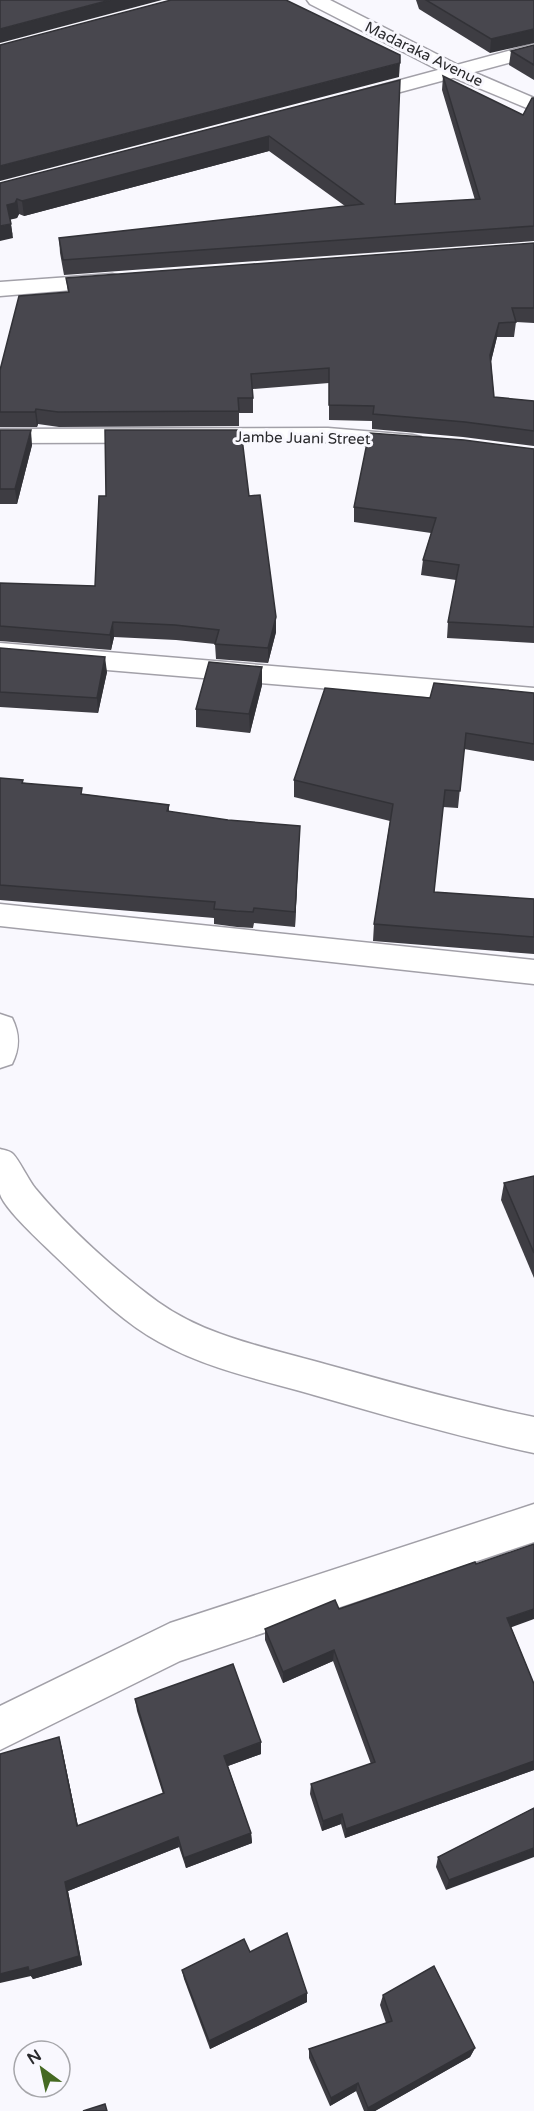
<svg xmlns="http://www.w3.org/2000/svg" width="534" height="2111" font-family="'Varela Round',sans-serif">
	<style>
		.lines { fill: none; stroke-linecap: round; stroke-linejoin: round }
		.street-casing { stroke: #a2a0a8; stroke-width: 3 }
		.primary-casing { stroke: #a2a0a8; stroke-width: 3 }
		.street { fill: #fff; fill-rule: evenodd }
		.primary { fill: #fff; fill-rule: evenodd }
		.wall { fill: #3e3d43 }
		.shaded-wall { fill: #323237 }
		.building { fill: #48474e; stroke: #323237; stroke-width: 1.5 }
		.labels { text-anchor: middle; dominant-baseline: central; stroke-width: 6; stroke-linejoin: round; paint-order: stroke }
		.far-street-label { font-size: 15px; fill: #2a2a2d; stroke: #f9f8fe }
	</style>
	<rect width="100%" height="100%" fill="#f9f8fe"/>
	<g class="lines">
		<defs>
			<g id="street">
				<path d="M534,44v12l-178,48 -7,-2 -3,-4 3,-4z"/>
				<path d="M112,274l8,2 3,5 -3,5 -120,10v-14z"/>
				<path d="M328,428l84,7 9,2 3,5 -3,5 -9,2 -84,-7 -328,1v-14z"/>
				<path d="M0,643l534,45v18l-534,-45z"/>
				<path d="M0,904l534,56v24l-534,-58z"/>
				<path d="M0,1014l12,4c8,16 8,30 0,46l-12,4z"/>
				<path d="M0,1149c4,1 10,2 13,5 6,6 15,25 22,34 32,39 82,84 123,114 46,33 102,44 156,59 73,20 146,41 220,56v36c-74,-16 -147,-37 -220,-58 -52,-15 -107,-26 -155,-53 -40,-22 -72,-56 -105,-87 -12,-12 -49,-45 -54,-61 0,-10 0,-34 0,-45z"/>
				<path d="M534,1504v38l-354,119 -180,89v-44l170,-83z"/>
			</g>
			<path id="primary" d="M307,0h23l134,68 70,30v13l-84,-35 -140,-72z"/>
		</defs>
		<use href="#street" class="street-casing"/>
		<use href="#primary" class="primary-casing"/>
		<use href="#street" class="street"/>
		<use href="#primary" class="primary"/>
	</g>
	<g class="wall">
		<path d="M416,0h118l-44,53 -71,-44z"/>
		<path d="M534,45v35l-25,-15 2,-14z"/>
		<path d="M443,76l80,39 11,-17v143l-470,34 -4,-22 -1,-15 286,-32 -76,-55 -245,65 -5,-2 -2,4 -7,1 3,19 -13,-55 400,-103 -5,124 80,-4 -33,-110z"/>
		<path d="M534,243v80l-18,-1 -2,15h-17l-6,24 3,36 40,4v45l-71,-9 -91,-8v-8l-43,-1v-37l-76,6v24h-14v13l-180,1 -21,-3 -1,3h-37v-57l68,-78 -2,-14z"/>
		<path d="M0,430l32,15 -15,59h-17z"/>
		<path d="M534,449v194l-87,-5 1,-16 8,-42 -35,-5 2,-15 8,-27 -77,-11v-15z"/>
		<path d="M249,496l27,136 -8,31 -52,-4 -1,-15 -39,-4 -62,-3 -3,13 -111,-9v-58l95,3z"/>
		<path d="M0,648l107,24 -9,41 -98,-6z"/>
		<path d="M262,685l-12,48 -54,-6v-18z"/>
		<path d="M534,693v68l-70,-12 -6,59 -15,-1 -9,85 100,7v55l-161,-13 1,-17 16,-103 -96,-24v-17l136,-82z"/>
		<path d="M0,778l83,16 86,11v6l130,31 -4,85 -41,-4 -1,5 -16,-1 -23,-3v-6l-214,-18z"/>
		<path d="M534,1176v102l-33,-78 3,-17z"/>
		<path d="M339,1609l172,18 23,57v86l-189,68 -4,-14 -19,7 -12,-37 1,-10 60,-20 -38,-103 -50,22 -18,-43v-11z"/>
		<path d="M135,1699l126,55 -33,12 23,67 1,10 -66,25 -7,-21 -111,44 14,74 -49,14 -2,-3 28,-239 3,12 16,77 85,-32 -26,-83z"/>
		<path d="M534,1808l-88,82 -10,-23 2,-10z"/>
		<path d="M250,1952l57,50 -97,47 -26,-70 -2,-9z"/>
		<path d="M383,1995l92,53 -5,9 -95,54h-11l-8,-20 -26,15 -21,-48v-9l77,-26 -6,-18z"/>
	</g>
	<g class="shaded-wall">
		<path d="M110,0h52l-162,43v-14z"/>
		<path d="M534,29v14l-44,10 1,-14z"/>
		<path d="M400,63l-1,14 -399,104v-15z"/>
		<path d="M269,136v15l-245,65 -2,-15z"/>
		<path d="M17,199l2,15 -2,4 -8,2 -2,-15z"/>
		<path d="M11,224l2,14 -13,3v-15z"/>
		<path d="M499,323l-2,14 -8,33 1,-15z"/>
		<path d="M36,409l2,15 -1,3 -2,-15z"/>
		<path d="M31,430l1,15 -15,59 -2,-15z"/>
		<path d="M276,617v15l-8,31v-15z"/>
		<path d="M113,622l1,15 -3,13 -1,-15z"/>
		<path d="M105,657l2,15 -9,41 -1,-15z"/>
		<path d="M262,667v18l-12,48 -1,-19z"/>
		<path d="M300,826l-1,16 -4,85v-15z"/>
		<path d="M534,1609v10l-30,11 3,-12z"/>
		<path d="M334,1650l-1,11 -50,22v-11z"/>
		<path d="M59,1737l3,12 18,87 -3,-10z"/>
		<path d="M261,1742v12l-36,13 -1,-11z"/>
		<path d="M534,1761v9l-189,68 1,-9z"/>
		<path d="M342,1814l-1,10 -19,7 1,-10z"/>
		<path d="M251,1833l1,10 -66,25 -2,-10z"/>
		<path d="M178,1837l1,10 -111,44 14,74 -49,14 -2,-3 -31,7v-9l65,-92z"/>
		<path d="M534,1848v9l-88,33 3,-10z"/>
		<path d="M307,1993v9l-97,47 -1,-8z"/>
		<path d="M475,2048l-5,9 -95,54h-8l1,-3z"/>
		<path d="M358,2083l-2,8 -26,15 1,-8z"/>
	</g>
	<g class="building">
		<path d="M0,0h110l-110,29z"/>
		<path d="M171,0h115l114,55v8l-400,103v-121z"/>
		<path d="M426,0h108v29l-43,10z"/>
		<path d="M534,45v20l-23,-14z"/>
		<path d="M443,76l80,39 9,-17h2v128l-471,34 -4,-22 304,-34 -94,-68 -247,65 -5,-2 -2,4 -8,2 4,19 -11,2v-43l400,-103 -5,124 85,-5z"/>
		<path d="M534,243v65h-22l4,14 -17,1 -9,32 4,42 40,4v30l-69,-9 -92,-8 1,-8 -45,-1v-37l-78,6 2,24h-15l1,13 -181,1 -22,-3 -1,3h-35v-42l19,-74 50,-4 -3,-14z"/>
		<path d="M0,430h31l-16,59h-15z"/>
		<path d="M105,430h136l8,66 11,-1 16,122 -8,31 -53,-4 4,-14 -44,-5 -62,-3 -3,13 -110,-9v-43l95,3 4,-90h7z"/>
		<path d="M369,433l95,7 70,9v178l-86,-5 11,-57 -36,-5 13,-42 -82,-11z"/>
		<path d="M0,648l105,9 -8,41 -97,-6z"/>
		<path d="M209,662l53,5 -13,47 -53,-5z"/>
		<path d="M434,683l100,10v51l-68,-11 -6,58 -15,-1 -11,102 100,7v38l-160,-13 19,-120 -99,-24 31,-92 105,10z"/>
		<path d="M0,778l23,2 -1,3 60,5 -1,6 88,11 -2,6 61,9 72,6 -5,86 -41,-4 -1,4 -17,-1 -22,-2 1,-7 -215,-17z"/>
		<path d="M534,1176v77l-30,-70z"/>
		<path d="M534,1544v65l-27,9 27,66v77l-188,68 -4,-15 -19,7 -12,-37 64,-22 -41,-112 -51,22 -18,-43 70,-29 4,9 136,-47 1,2z"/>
		<path d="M233,1664l28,78 -37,14 27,77 -67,25 -6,-21 -113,45 14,74 -50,15 -1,-4 -28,7v-220l59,-17 18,89 87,-33 -29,-94z"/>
		<path d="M534,1808v40l-85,32 -11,-23z"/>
		<path d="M287,1933l20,60 -98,48 -27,-71 62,-31 6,13z"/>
		<path d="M434,1966l41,82 -107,60 -10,-25 -27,15 -22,-49 83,-28 -9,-26z"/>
		<path d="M105,2104l2,7h-24z"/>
	</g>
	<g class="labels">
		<g class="far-street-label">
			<text transform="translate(424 54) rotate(26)">Madaraka Avenue</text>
			<text transform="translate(303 438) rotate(1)">Jambe Juani Street</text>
		</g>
	</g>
	<g transform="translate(42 2069) rotate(327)"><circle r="28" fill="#f9f8fe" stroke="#a6a6aa" stroke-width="1.5"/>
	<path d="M0-4.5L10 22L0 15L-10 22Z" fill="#456922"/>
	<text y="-9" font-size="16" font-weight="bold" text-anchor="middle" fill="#2a2a2d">N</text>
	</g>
</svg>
